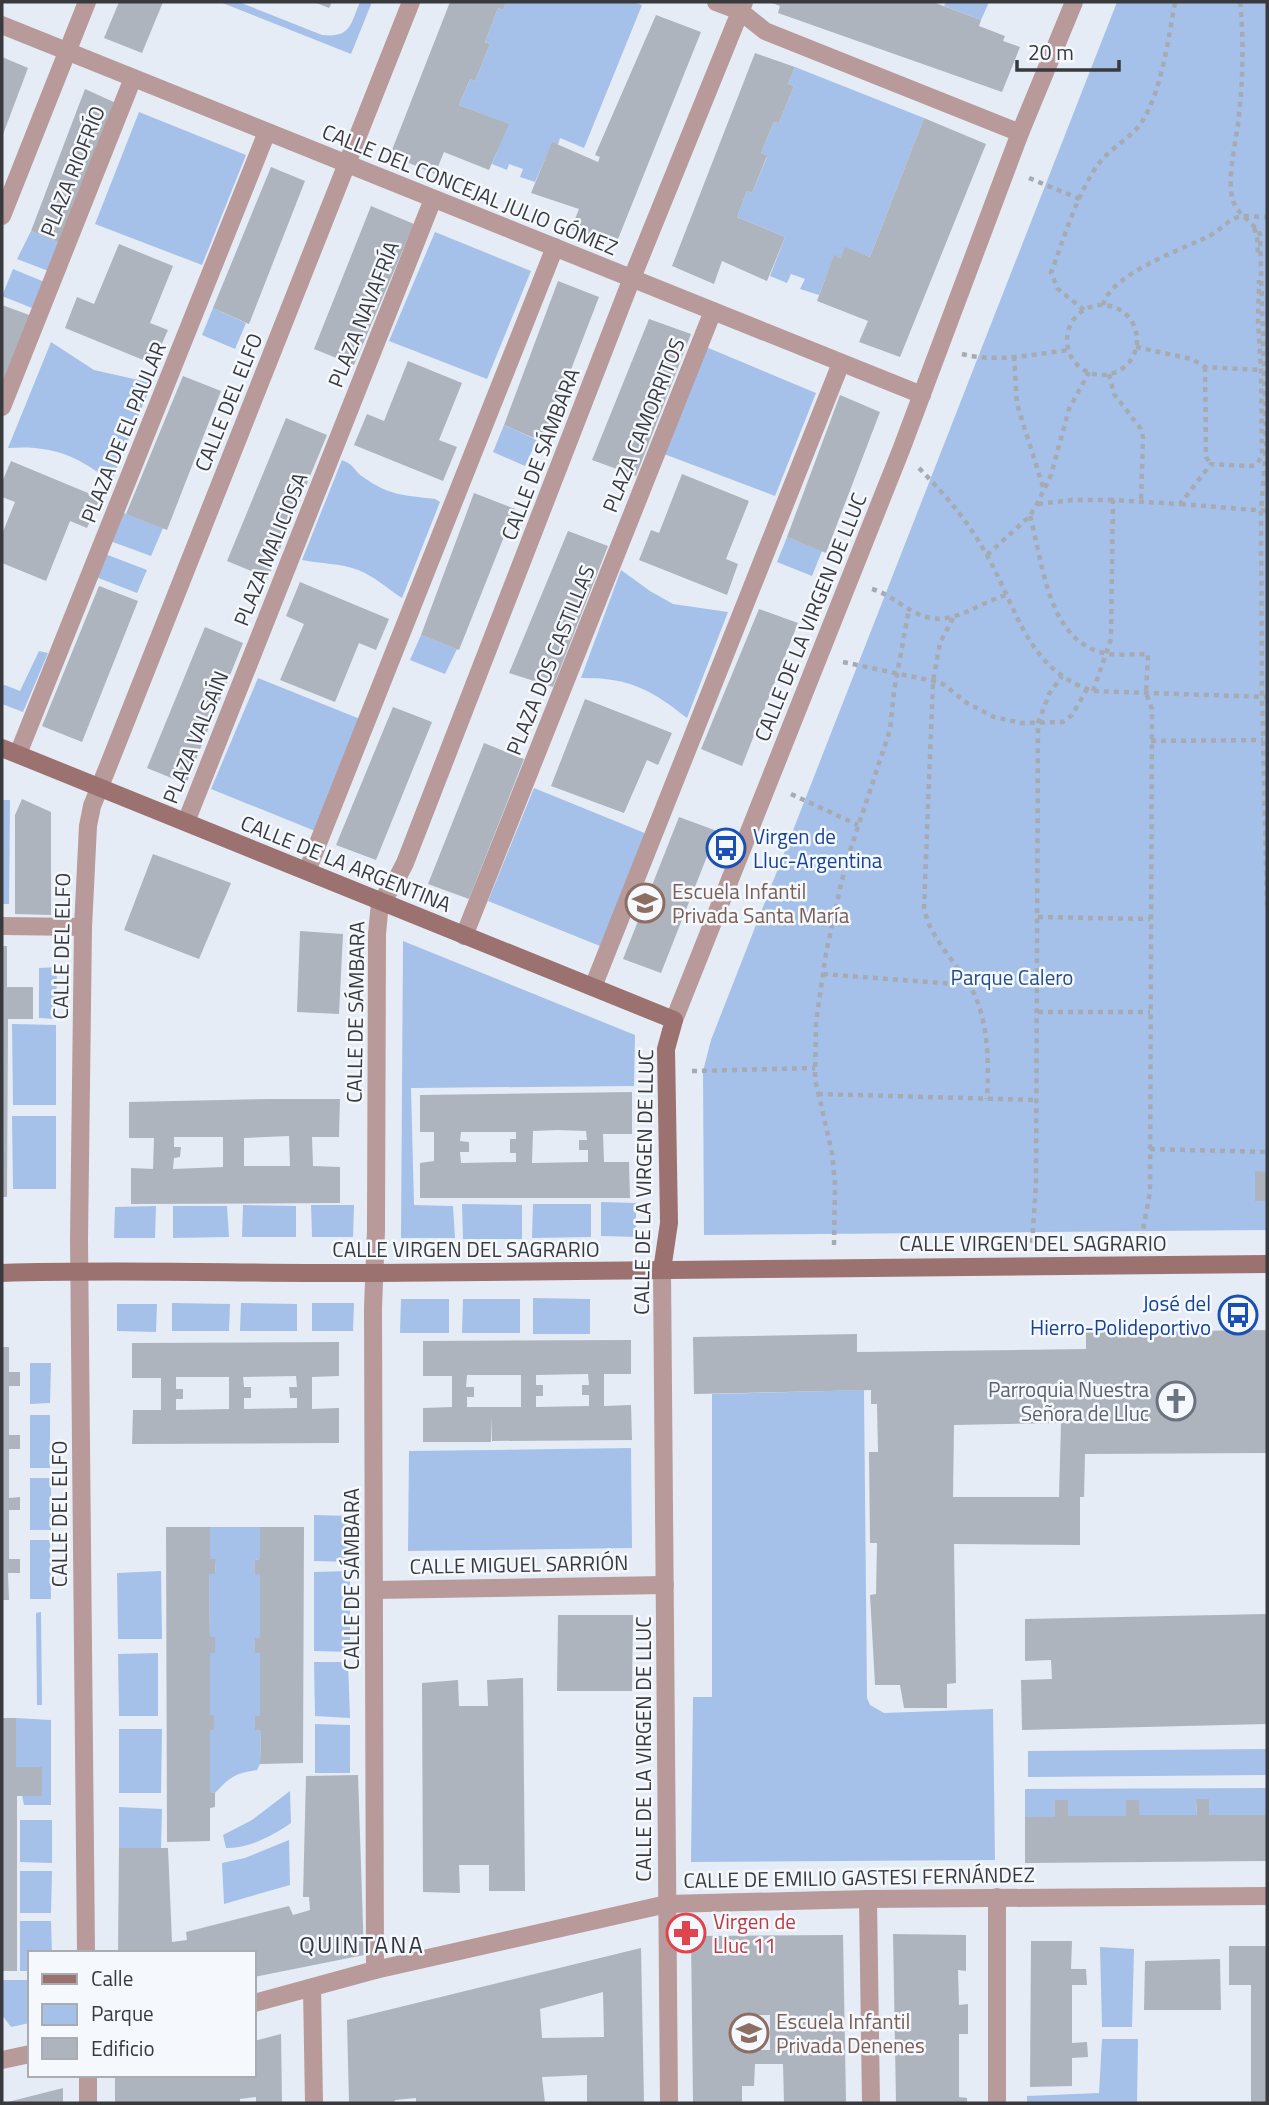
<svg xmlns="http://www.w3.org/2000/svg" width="1269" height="2105" font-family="'Titillium Web',sans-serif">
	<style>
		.green { fill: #a5c1e9 }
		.building { fill: #aeb4bd; fill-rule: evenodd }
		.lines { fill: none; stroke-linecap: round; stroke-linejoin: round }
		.path { stroke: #a6abb3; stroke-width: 4.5; stroke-dasharray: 5 5; stroke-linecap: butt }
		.street { stroke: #b79a99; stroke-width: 18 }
		.secondary { stroke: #9c7271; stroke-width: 18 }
		.labels { text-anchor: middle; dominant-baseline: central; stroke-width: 5; stroke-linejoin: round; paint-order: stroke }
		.street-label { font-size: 21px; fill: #383a3e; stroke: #f5f9fe }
		.transit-label { font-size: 21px; fill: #164399; stroke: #f5f9fe; text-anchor: start }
		.education-label { font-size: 21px; fill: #785e54; stroke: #f5f9fe; text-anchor: start }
		.park-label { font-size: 21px; fill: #264f8a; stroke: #f5f9fe }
		.worship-label { font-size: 21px; fill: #5b616d; stroke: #f5f9fe; text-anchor: end }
		.health-label { font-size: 21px; fill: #be3a42; stroke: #f5f9fe; text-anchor: start }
		.quarter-label { font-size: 24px; letter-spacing: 2px; fill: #343940; stroke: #f5f9fe }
	</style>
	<rect width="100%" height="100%" fill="#e5ecf5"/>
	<g class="green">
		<path d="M220,2h19l83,33c29,3 28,-10 38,-33h12l-21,52z"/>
		<path d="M506,2h127l9,3 -58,143 -24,-10 -2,7 -6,-2 -17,39 -15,-5 3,-8 -14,-5 -2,6 -15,-6 16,-40 -49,-19 11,-26 5,2 15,-37 -5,-2 13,-34 5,2z"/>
		<path d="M946,2h43l-8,18 -37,-14z"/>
		<path d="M1117,2h150v1228l-563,5 -1,-164 8,-31z"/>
		<path d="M795,67l129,51 -54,139 -25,-9 -5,10 -6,-2 -15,39 -19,-6 5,-10 -14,-5 -4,9 -17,-7 15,-39 -48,-20 10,-26 5,2 15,-36 -6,-4 13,-31 5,1 15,-37 -6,-2z"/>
		<path d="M139,112l107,43 -44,110 -107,-41z"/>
		<path d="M31,231l31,13 -11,28 -34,-13z"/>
		<path d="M435,232l96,39 -44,108 -98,-38z"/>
		<path d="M13,269l34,14 -10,27 -35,-14z"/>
		<path d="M213,308l33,15 -11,26 -33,-14z"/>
		<path d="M51,342l43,28 58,13 -41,99c-34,-27 -60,-37 -103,-34z"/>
		<path d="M706,347l110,46 -41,103 -111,-42z"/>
		<path d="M504,425l33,15 -12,26 -32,-14z"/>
		<path d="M342,460c13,5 11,10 21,17 27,19 40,18 72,22l5,3 -38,96c-14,-9 -28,-22 -44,-28 -18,-7 -37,-6 -56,-10z"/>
		<path d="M121,512l42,16 -12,28 -41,-15z"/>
		<path d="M787,537l35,14 -10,25 -35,-14z"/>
		<path d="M105,554l42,16 -10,23 -41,-16z"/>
		<path d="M621,570l29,21 23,13 55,8 -41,106c-35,-28 -59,-41 -106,-40z"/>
		<path d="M421,635l36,14 -12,25 -35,-14z"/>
		<path d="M39,651l9,2 -25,59 -21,-8v-20l18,7z"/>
		<path d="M258,678l102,41 -45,112 -104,-42z"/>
		<path d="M534,788l113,46 -47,112 -112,-45z"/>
		<path d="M2,800h8l-1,104h-7z"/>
		<path d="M403,941l232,94 -1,51 -223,2 3,117 39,1 2,32h-54z"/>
		<path d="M57,967l-1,52 -17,-1v-50z"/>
		<path d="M12,1024l44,1v80h-43z"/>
		<path d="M12,1116h44v73h-43z"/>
		<path d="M601,1202l35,1v34l-35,-1z"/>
		<path d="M462,1204l60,1v34h-59z"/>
		<path d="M533,1204h58v33l-59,1z"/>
		<path d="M243,1205l53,1v31h-54z"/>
		<path d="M311,1205h43l-1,32h-41z"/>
		<path d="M156,1206l-1,32h-41l1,-31z"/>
		<path d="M173,1206h54l2,31 -56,1z"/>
		<path d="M533,1298l57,1v35h-57z"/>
		<path d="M401,1299h48v34h-49z"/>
		<path d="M463,1299h57v34h-58z"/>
		<path d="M172,1303l58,1 -1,27h-57z"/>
		<path d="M241,1303l56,1v27h-57z"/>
		<path d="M312,1303h42l-1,28h-41z"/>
		<path d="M117,1304h40l-1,28 -39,-1z"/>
		<path d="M30,1363h21l-1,40 -20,1z"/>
		<path d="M864,1390l3,308 3,7 14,8 109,-4 2,151 -304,2 2,-165h19v-303z"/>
		<rect x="30" y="1415" width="20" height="53"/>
		<path d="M631,1448l1,100 -224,3 1,-100z"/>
		<rect x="30" y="1478" width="21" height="52"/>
		<path d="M314,1515l36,1v46l-36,-1z"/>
		<path d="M210,1527h50v32l-5,1v14h5v64h-5v14l5,1v63h-5v14l6,1 -1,33 -3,6c-22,3 -27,7 -42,23l-5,-1v-62l4,-1v-13l-4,-1v-62h5v-15l-5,-1 -1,-63h6l1,-15h-6z"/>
		<path d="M30,1540h20l1,59h-21z"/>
		<path d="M161,1571l1,68h-44l-1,-66z"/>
		<path d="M350,1571v81l-36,-1v-79z"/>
		<path d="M41,1612l1,93h-5l-1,-92z"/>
		<path d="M158,1653v63h-39l-1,-62z"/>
		<path d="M314,1662h34l2,56 -35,-2z"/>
		<path d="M16,1718l35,2v85h-27l-8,-38z"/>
		<path d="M315,1724l35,1v48h-35z"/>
		<path d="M119,1729h43l-1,64h-42z"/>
		<path d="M1267,1749v26l-239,2v-26z"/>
		<path d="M1267,1788v27h-58l-1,-16h-12l1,16h-58l-1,-15h-12v16h-58v-15l-13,16h-30v-28z"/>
		<path d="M290,1791l1,32c-19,13 -41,25 -65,25l-3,-13 29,-15z"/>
		<path d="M119,1807l43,2 -1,39h-42z"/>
		<path d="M20,1820h32v43l-32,-1z"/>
		<path d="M289,1840l1,45 -66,19 -2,-41 23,-5z"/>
		<path d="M20,1871h32l-1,42h-31z"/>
		<path d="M20,1921h31l1,32h-22v18h-10z"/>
		<path d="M1100,1947l34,2 -2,78h-30z"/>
		<path d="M2,1980h28v43l-19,4 -9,-12z"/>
		<path d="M1102,2039h36l-1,64h-110v-7l72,-3z"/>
	</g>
	<g class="building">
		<path d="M119,2h44l-21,51 -38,-15z"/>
		<path d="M314,2h18l-3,6z"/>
		<path d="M450,2h56l-3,8 -5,-2 -13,34 5,2 -15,37 -5,-2 -11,26 50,19 -20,46 -45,-18 -9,22 -45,-19z"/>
		<path d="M769,2h164l48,18 -2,6 26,10 -2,5 17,6 -18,45 -224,-79 2,-7z"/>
		<path d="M656,15l45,17 -85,212 -45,-15 8,-20 -48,-16 21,-51 46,20 2,-5 -5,-2z"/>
		<path d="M755,53l40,14 -7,17 6,2 -15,37 -5,-1 -13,31 6,3 -15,37 -5,-2 -10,26 48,20 -18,44 -45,-20 -8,23 -42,-18z"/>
		<path d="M2,57l26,11 -26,69z"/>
		<path d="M85,89l31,14 -54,141 -31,-13z"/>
		<path d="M924,118l62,26 -86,213 -41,-15 9,-21 -51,-20 17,-46 6,3 5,-11 25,10z"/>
		<path d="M271,167l34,14 -56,143 -36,-16z"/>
		<path d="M371,206l43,18 -60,141 -40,-16z"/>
		<path d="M119,244l54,22 -23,57 18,7 -15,34 -88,-36 12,-31 17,7z"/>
		<path d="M558,281l41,16 -56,145 -39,-17z"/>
		<path d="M2,305l30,11 -30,80z"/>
		<path d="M649,319l42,15 -55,142 -44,-16z"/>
		<path d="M408,361l54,22 -23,57 18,7 -14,34 -89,-36 13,-31 17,7z"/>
		<path d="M183,376l38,15 -54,139 -41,-16z"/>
		<path d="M840,395l40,17 -54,141 -39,-16z"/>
		<path d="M286,418l41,17 -59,143 -41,-17z"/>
		<path d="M11,461l89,37 -13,30 -17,-7 -24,60 -44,-18v-29l13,-32 -13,-5v-15z"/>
		<path d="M682,474l67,27 -23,58 12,5 -11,31 -88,-35 12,-30 8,3z"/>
		<path d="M474,493l41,16 -56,141 -38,-15z"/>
		<path d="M568,531l40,15 -55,141 -44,-14z"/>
		<path d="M300,582l89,37 -13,31 -17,-7 -24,59 -55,-22 24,-56 -18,-8z"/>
		<path d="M99,586l39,15 -56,141 -40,-16z"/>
		<path d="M759,609l39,14 -56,143 -41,-17z"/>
		<path d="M205,627l38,16 -57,141 -39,-16z"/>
		<path d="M585,699l87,34 -14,32 -11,-5 -23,53 -73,-27z"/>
		<path d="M393,707l39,15 -56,138 -40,-15z"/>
		<path d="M484,743l40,16 -55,140 -41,-15z"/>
		<path d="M22,799l29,13v103l-36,-1v-99z"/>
		<path d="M679,817l38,14 -56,142 -38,-14z"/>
		<path d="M153,854l78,29 -32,76 -75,-29z"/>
		<path d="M300,931l43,3 -4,80 -42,-2z"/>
		<path d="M2,946h5v41h26v32h-25l-1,178h-5z"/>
		<path d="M632,1092v42h-29l1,28h25l1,36h-210v-35l14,-2v-29h-14v-37zM557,1130l29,1 1,9h-8v10h9v12l-56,1 1,-32zM461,1132h55v7h-6v14h6v9l-55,1 -1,-11h9v-10l-9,-1z"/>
		<path d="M271,1099h69l-1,38h-27l1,29 27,1v36l-209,1v-36l22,1 1,-31h-25v-36zM289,1136l1,30h-46v-28zM174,1137h49v30l-50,2 1,-11 6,-1 1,-10h-7z"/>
		<path d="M1255,1171l12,1v29h-12z"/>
		<path d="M1267,1330v123l-182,1 -1,43h-4v48l-126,-1 2,139 -9,1v24h-43l-4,-23h-25l-5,-90 6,-1 1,-51h-7l-1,-91h9l-1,-48h-6v-14l-177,4 -1,-57 164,-3v18l229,-3v-17zM1061,1423l-2,74h-106l1,-72z"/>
		<path d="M631,1340v34h-27v32l27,-1 1,35 -140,1 -1,-24v25h-68v-34l29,-1v-31h-29v-35zM588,1374l1,11h-7v10h7v11l-53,1v-11h7v-11h-7v-10zM467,1375h54v32h-54v-10h7v-10h-8z"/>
		<path d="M339,1342v34l-27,1v32l27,-1v35l-207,1 1,-34h28v-32h-29v-35zM296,1376l1,11h-8l1,11h7v10l-53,1v-11h7v-11h-7l-1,-10zM176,1377h53v32l-53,1v-11h7v-10h-7z"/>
		<path d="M2,1347h7v25h11v14h-11v49h11v14h-11v49l11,-1v13h-11v49h11v14h-12l1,27h-7z"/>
		<path d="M166,1527h44v32h6l-1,15h-6l1,63h5v16h-5v62h4v15h-4v62l5,1v14l-5,1v33l-43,1z"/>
		<path d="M260,1527h44l-1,236 -43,1 1,-33 -6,-1v-14h5v-63h-5v-15h5v-64l-5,1v-15l5,-1z"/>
		<path d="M1267,1614v110l-245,6 -1,-50 31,-1 -1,-19 -26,1v-42z"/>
		<path d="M558,1615h75l-1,76h-75z"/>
		<path d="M523,1678l2,213h-36v-26h-30l1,28 -37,-1 -1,-209 36,-3 1,26h29l-1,-26z"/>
		<path d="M2,1718h14v49h26v29h-25v175h-15z"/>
		<path d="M358,1775l6,180 -110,22v-24h-136l1,-105h49l4,94 15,-2 -1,-8 103,-26 4,9 17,-5 -1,-13h-6l3,-121z"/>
		<path d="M1196,1799h13v16h58v46l-242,2v-46h30v-17h13v16h58v-16h13v15h58z"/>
		<path d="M893,1934l73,1v36l-8,-1 1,35 9,-1v30h-9v63l8,1v5h-71z"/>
		<path d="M843,1935l3,168h-62l-1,-39h-28l-1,22h-12v17h-49l-2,-167zM750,2015h20v35h-20z"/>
		<path d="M1031,1941h41l-1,28h15l1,16h-15v58l15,-1 1,15 -16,1v28l-42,1z"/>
		<path d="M1229,1946h38v157h-16v-118h-22z"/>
		<path d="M641,1948l3,155h-57v-28l-45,2 3,26h-129v-5l-21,2 -1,3h-45l-2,-83zM603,1992l1,45 -62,1 -2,-29z"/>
		<path d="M1220,1959l1,51h-77l1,-49z"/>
		<path d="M281,2034l1,69h-26v-6l-16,2v4h-125v-27l2,-1h137v-34z"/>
		<path d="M63,2088v15h-55v-1z"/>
	</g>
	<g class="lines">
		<g class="path">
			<path d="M1240,2c4,38 3,75 -1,113 -2,24 -13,64 -6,86 5,14 20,21 27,33l6,211 -5,66 1,185 5,214"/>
			<path d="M1029,178l51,21"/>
			<path d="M1244,216l23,1"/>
			<path d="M1254,228l3,7 1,19"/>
			<path d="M1103,305c8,-32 81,-56 108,-70 12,-7 19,-18 33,-19"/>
			<circle cx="1102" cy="340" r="35"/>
			<path d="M1084,310l-26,-21 -7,-16c12,-32 28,-86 50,-112 12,-15 32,-24 42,-41 18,-28 26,-84 32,-118"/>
			<path d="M1136,347l56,12 13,8 56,3"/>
			<path d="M962,354c34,9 73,0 107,-4"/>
			<path d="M1014,356l3,48 27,86"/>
			<path d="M1205,367l1,90 5,7"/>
			<path d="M1109,374l5,20 27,35 2,8 -2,64"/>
			<path d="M919,468c28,29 46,49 66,84 32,54 41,118 108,139l174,6"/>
			<path d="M1038,504l34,-4h41"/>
			<path d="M1181,504l86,7"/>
			<path d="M1030,516c13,46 17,124 74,137 14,3 30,1 44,1l-2,39 6,16 -2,483 -9,49"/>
			<path d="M987,555l43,-39 7,-12 14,-29 18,-66 20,-37"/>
			<path d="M872,589c17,5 29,17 44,24 33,17 59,-9 90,-18"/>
			<path d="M953,618l-13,25 -7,38 -9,227c6,29 28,50 44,75 21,33 21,78 19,116"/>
			<path d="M843,662l90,19 10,3 24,19 27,14 27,6 42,-1 9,-7 15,-26"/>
			<path d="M1093,691l18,-52 2,-139 67,4 31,-40 40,2 6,-2 5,-8 -1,-86 -3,-49 1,-41"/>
			<path d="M1151,741l112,-1"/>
			<path d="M791,794l67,31"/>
			<path d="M1038,917l112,2"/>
			<path d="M823,974l146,11"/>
			<path d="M1038,1012h112"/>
			<path d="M692,1071l123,-3"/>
			<path d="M818,1094l219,6"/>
			<path d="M1150,1149l117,3"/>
			<path d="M1032,1243l4,-59 2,-461 11,-29 13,-18"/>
			<path d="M834,1245l1,-61 -3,-31 -17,-74 1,-57 10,-69 15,-69 8,-30 41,-124 4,-39 15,-82"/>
		</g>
		<g class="street">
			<path d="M716,2l24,9 25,20 255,102"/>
			<path d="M2,25l920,370"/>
			<path d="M2,216l85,-214"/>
			<path d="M2,407l131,-329"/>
			<path d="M18,754l249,-622"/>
			<path d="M186,822l247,-623"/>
			<path d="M307,871l248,-624"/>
			<path d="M2,926l81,1"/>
			<path d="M464,936l249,-625"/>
			<path d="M593,987l248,-624"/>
			<path d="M674,1020l227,-570 119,-317 54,-131"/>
			<path d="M662,1270l7,833"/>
			<path d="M374,1590l291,-5"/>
			<path d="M997,1897v206"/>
			<path d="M868,1899l3,204"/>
			<path d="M86,1953l-7,-713 4,-313 5,-101 4,-20 17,-42 302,-762"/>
			<path d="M375,1970l-2,-662 3,-78 1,-296 3,-32 13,-16 12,-23 227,-585 112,-276"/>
			<path d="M312,1988l2,115"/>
			<path d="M254,2003l121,-33 292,-66 201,-5 399,-3"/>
			<path d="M2,2060l28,-6"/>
			<path d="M88,2075v28"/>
		</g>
		<g class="secondary">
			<path d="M2,748l672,272 -8,29 3,174 -7,47"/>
			<path d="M2,1273c125,-4 250,1 375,0 297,-3 593,-6 890,-9"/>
		</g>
	</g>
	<defs>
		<symbol id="bus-ring" viewBox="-11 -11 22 22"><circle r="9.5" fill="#f5f9fe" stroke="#1a4fb4" stroke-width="1.5"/><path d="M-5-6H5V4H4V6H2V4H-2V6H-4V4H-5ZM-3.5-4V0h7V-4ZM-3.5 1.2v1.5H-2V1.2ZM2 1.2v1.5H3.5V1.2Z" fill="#1a4fb4"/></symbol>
		<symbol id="school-ring" viewBox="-11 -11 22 22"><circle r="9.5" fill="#f5f9fe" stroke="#8d6e63" stroke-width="1.5"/><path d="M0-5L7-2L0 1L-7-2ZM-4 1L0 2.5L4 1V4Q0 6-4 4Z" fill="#8d6e63"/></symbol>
		<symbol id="church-ring" viewBox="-11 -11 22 22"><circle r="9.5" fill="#f5f9fe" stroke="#6b7280" stroke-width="1.5"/><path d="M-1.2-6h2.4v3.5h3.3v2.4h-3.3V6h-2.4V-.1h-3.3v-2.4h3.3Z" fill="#6b7280"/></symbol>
		<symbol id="pharmacy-ring" viewBox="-11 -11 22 22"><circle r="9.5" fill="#f5f9fe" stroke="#e0444e" stroke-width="1.5"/><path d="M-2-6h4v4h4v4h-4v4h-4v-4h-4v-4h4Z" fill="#e0444e"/></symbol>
	</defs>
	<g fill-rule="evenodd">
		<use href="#bus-ring" x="704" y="826" width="44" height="44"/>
		<use href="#school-ring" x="623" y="881" width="44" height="44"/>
		<use href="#bus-ring" x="1216" y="1293" width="44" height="44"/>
		<use href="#church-ring" x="1154" y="1379" width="44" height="44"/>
		<use href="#pharmacy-ring" x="664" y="1911" width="44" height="44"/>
		<use href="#school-ring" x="727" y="2011" width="44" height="44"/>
	</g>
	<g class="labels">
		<g class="street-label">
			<text transform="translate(72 171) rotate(-68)">PLAZA RIOFRÍO</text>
			<text transform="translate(470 189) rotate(22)">CALLE DEL CONCEJAL JULIO GÓMEZ</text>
			<text transform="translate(363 314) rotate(-68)">PLAZA NAVAFRÍA</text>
			<text transform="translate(228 402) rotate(-68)">CALLE DEL ELFO</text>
			<text transform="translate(643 425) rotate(-68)">PLAZA CAMORRITOS</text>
			<text transform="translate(123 432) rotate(-68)">PLAZA DE EL PAULAR</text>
			<text transform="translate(540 454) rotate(-69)">CALLE DE SÁMBARA</text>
			<text transform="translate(270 549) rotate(-68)">PLAZA MALICIOSA</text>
			<text transform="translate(810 617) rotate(-68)">CALLE DE LA VIRGEN DE LLUC</text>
			<text transform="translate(550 660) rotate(-68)">PLAZA DOS CASTILLAS</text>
			<text transform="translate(195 737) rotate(-68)">PLAZA VALSAÍN</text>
			<text transform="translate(346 863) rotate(22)">CALLE DE LA ARGENTINA</text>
			<text transform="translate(61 946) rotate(-89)">CALLE DEL ELFO</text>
			<text transform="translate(355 1012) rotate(-89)">CALLE DE SÁMBARA</text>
			<text transform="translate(643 1182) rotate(-89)">CALLE DE LA VIRGEN DE LLUC</text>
			<text x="1033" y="1243">CALLE VIRGEN DEL SAGRARIO</text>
			<text x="466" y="1249">CALLE VIRGEN DEL SAGRARIO</text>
			<text transform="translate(59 1514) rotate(-90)">CALLE DEL ELFO</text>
			<text transform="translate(519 1564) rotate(-1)">CALLE MIGUEL SARRIÓN</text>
			<text transform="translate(351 1579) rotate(-90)">CALLE DE SÁMBARA</text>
			<text transform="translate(643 1749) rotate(-90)">CALLE DE LA VIRGEN DE LLUC</text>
			<text transform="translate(859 1877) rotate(-1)">CALLE DE EMILIO GASTESI FERNÁNDEZ</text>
		</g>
		<g class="transit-label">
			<text x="753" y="836">Virgen de<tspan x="753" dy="24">Lluc-Argentina</tspan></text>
			<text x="1211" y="1303" text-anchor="end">José del<tspan x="1211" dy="24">Hierro-Polideportivo</tspan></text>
		</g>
		<g class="education-label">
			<text x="672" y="891">Escuela Infantil<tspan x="672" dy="24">Privada Santa María</tspan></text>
			<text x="776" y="2021">Escuela Infantil<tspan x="776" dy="24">Privada Denenes</tspan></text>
		</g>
		<g class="park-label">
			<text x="1012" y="977">Parque Calero</text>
		</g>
		<g class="worship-label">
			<text x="1149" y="1389">Parroquia Nuestra<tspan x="1149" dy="24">Señora de Lluc</tspan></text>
		</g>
		<g class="health-label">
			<text x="713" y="1921">Virgen de<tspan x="713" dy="24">Lluc 11</tspan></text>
		</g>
		<g class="quarter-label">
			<text x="362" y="1944">QUINTANA</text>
		</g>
	</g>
	<rect width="1269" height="2105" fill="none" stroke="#383a3e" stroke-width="7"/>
	<rect x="28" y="1951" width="228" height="126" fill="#f5f9fe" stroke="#a9adb1" stroke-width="2"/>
	<rect x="42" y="1974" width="35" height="10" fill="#9c7271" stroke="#a9adb1" stroke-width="2"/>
	<text x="91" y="1986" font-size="21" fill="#383a3e">Calle</text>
	<rect x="42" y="2004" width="35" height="21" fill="#a5c1e9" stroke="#a9adb1" stroke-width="2"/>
	<text x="91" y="2021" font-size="21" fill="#383a3e">Parque</text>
	<rect x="42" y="2038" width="35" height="21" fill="#aeb4bd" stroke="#a9adb1" stroke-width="2"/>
	<text x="91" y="2056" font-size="21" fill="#383a3e">Edificio</text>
	<path d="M1017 60v10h102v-10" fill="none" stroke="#383a3e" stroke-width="3.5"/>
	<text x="1028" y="60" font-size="21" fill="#383a3e" stroke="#f5f9fe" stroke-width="5" paint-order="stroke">20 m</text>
</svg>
